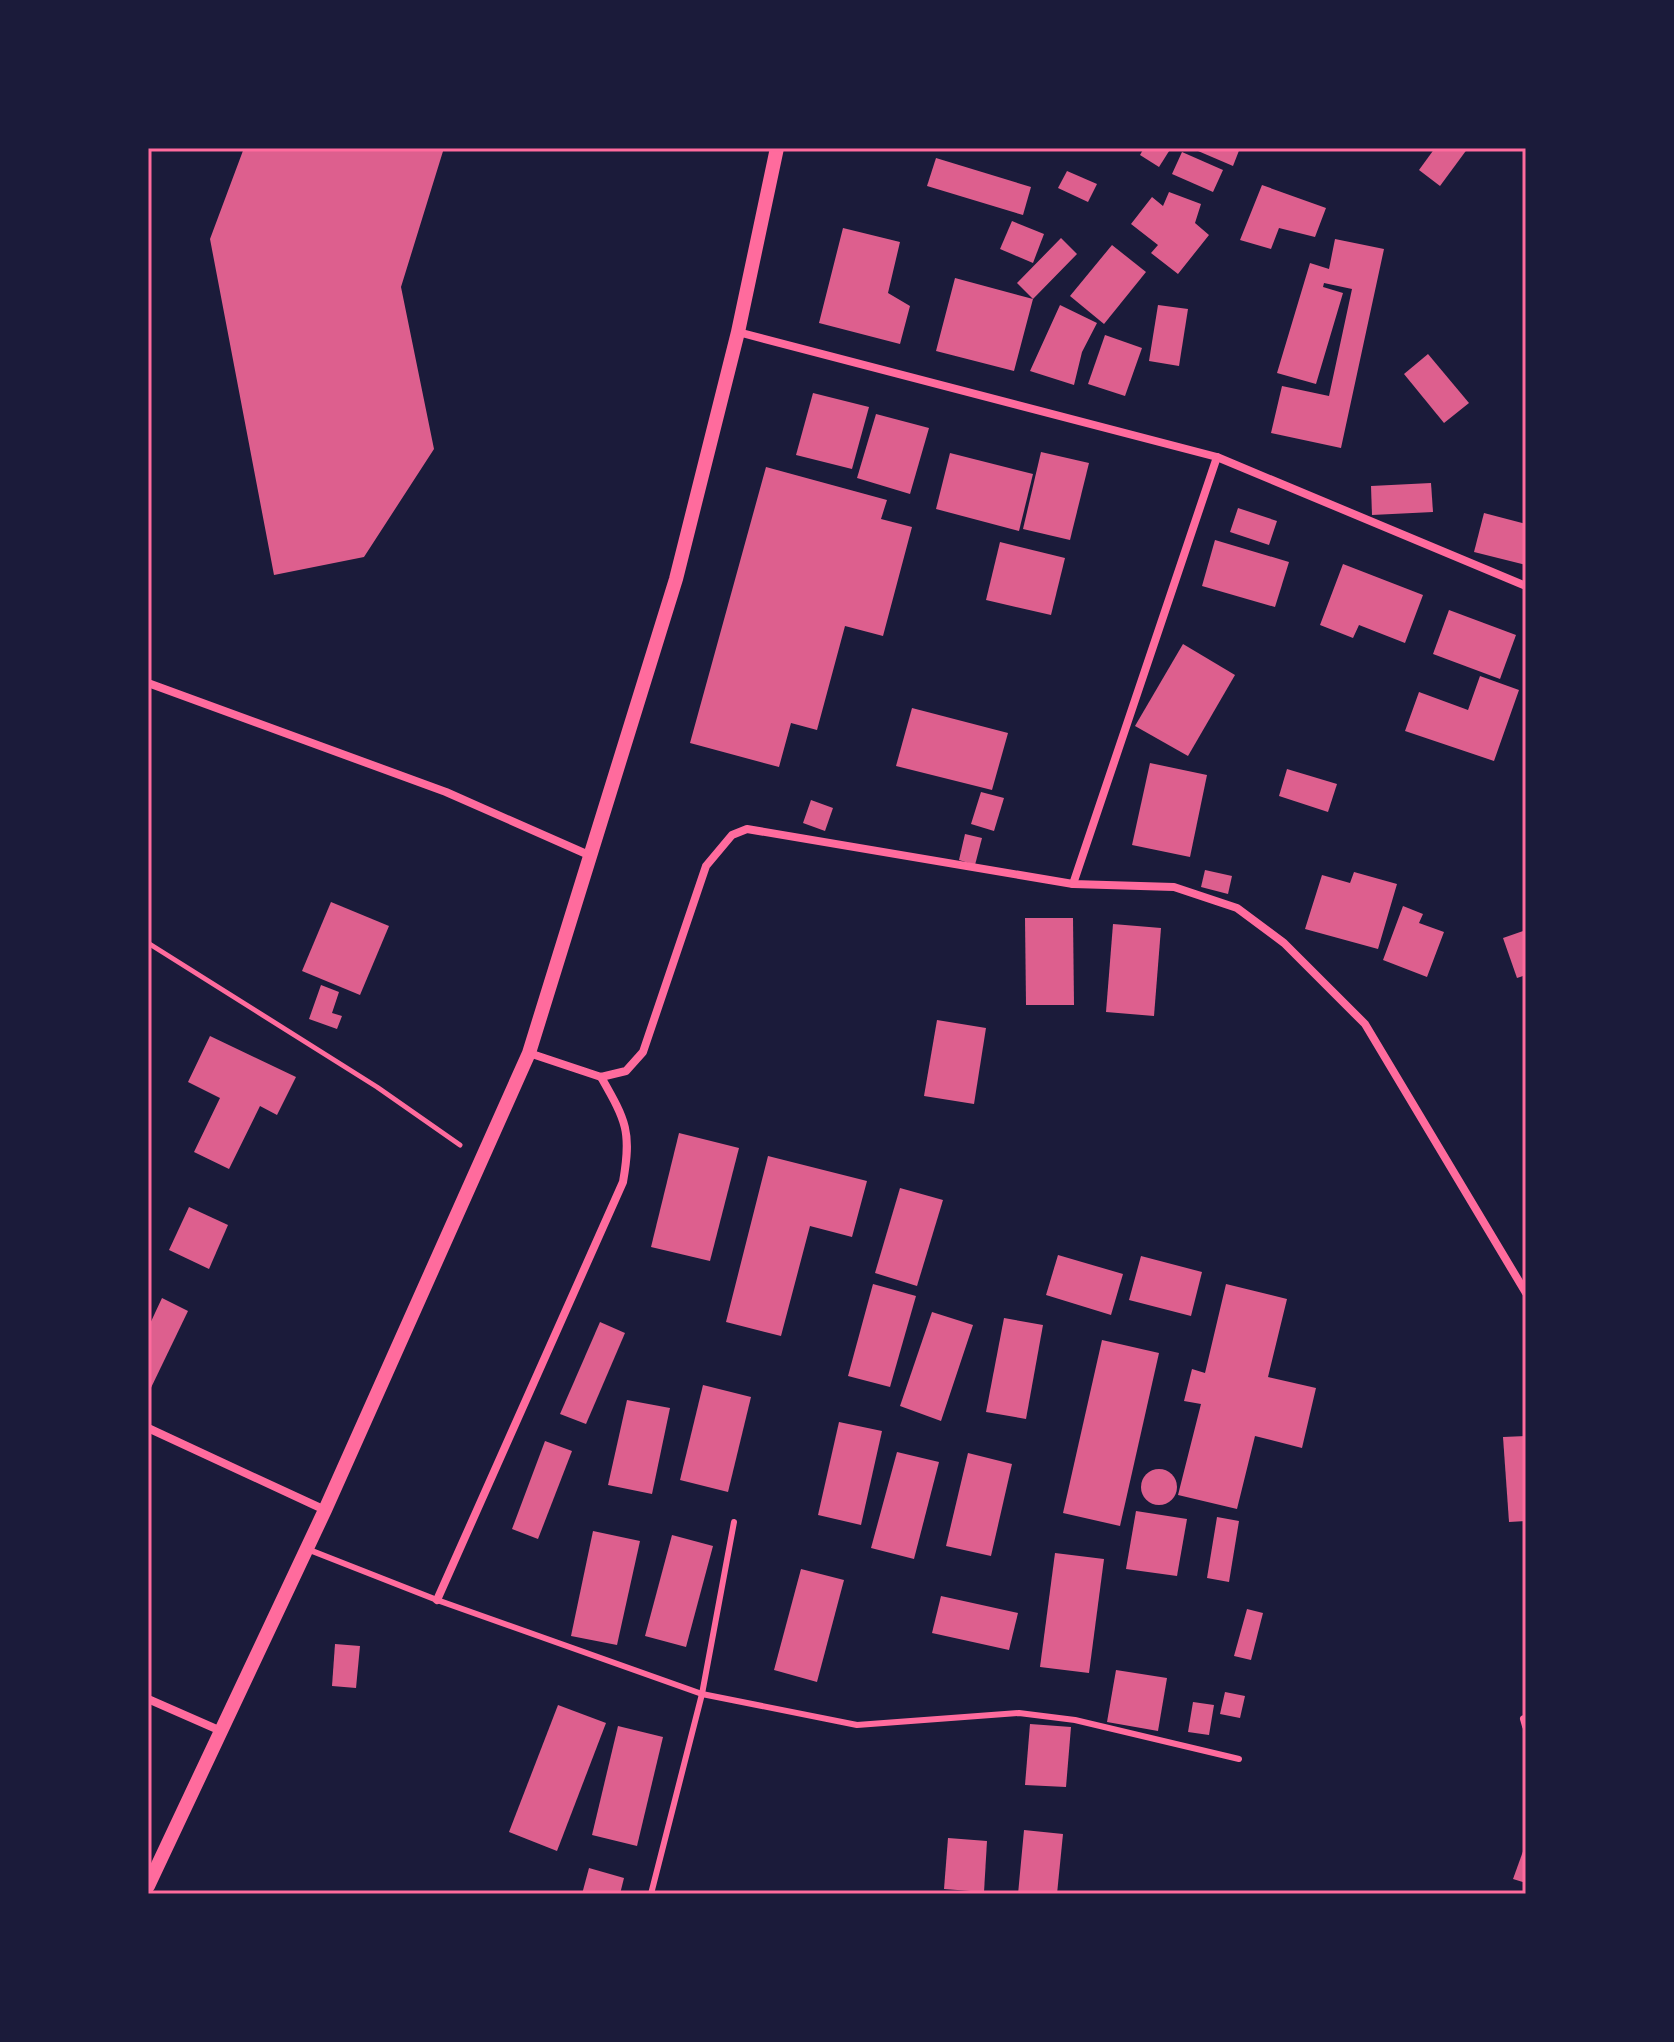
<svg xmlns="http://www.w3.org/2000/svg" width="1674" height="2042" font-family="'PT Sans',sans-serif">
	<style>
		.building { fill: #dd5f8e }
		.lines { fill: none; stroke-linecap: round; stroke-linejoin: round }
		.path { stroke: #ff6b9d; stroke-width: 5 }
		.service { stroke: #ff6b9d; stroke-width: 6 }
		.minor { stroke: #ff6b9d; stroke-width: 8 }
		.tertiary { stroke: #ff6b9d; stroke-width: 14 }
		.neatline { fill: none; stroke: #ff6b9d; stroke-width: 3 }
	</style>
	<rect width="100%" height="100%" fill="#1b1b3a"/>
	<g class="building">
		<path d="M244,148h200l-43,139 33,162 -70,108 -90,18 -64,-336z"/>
		<path d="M1144,148h27l-12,19 -19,-12z"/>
		<path d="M1191,148h49l-7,18z"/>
		<path d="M1435,148h33l-28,38 -21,-16z"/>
		<path d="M1182,152l41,18 -10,22 -41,-18z"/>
		<path d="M936,158l95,29 -8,28 -96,-29z"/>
		<path d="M1067,171l30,13 -9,18 -30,-14z"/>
		<path d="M1262,185l64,23 -11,29 -36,-9 -8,21 -31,-9z"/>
		<path d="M1169,192l32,12 -6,19 14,12 -31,39 -27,-21 7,-8 -27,-21 21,-27 11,9z"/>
		<path d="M1012,221l32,13 -11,29 -33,-14z"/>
		<path d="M843,228l57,14 -12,51 22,13 -10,38 -81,-21z"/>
		<path d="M1061,238l16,16 -44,45 -19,72 -78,-20 19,-73 78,21 -16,-16z"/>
		<path d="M1335,239l49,10 -43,199 -70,-15 11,-47 47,10 23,-107 -28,-6 -1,4 20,6 -27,91 -39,-11 33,-110 19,6z"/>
		<path d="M1112,245l34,27 -42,52 -34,-28z"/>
		<path d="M1060,305l37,18 -15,29 -8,33 -44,-14z"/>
		<path d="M1158,305l30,4 -9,57 -30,-5z"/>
		<path d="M1105,335l37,13 -17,48 -37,-12z"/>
		<path d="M1428,354l41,49 -25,20 -40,-49z"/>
		<path d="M813,393l56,14 -17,62 -56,-14z"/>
		<path d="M876,414l53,14 -19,66 -53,-16z"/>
		<path d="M1041,452l48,11 -19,77 -47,-11z"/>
		<path d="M950,453l83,21 -14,57 -83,-22z"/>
		<path d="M766,467l121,33 -6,19 31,8 -29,109 -38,-10 -28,104 -26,-7 -12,44 -89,-24z"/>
		<path d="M1431,483l2,29 -61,3 -1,-29z"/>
		<path d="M1238,508l39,13 -8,24 -39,-13z"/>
		<path d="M1484,513l42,11v41l-52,-13z"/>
		<path d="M1215,540l74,22 -14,45 -73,-21z"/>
		<path d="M1000,542l65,16 -14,57 -65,-15z"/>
		<path d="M1343,564l80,31 -18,48 -46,-18 -6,13 -33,-13z"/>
		<path d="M1449,610l67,25 -16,44 -67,-25z"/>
		<path d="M1183,644l52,31 -47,81 -53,-30z"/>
		<path d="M1480,676l39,14 -25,71 -89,-30 14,-39 49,18z"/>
		<path d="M912,708l96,25 -16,57 -96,-24z"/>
		<path d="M1150,763l57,12 -17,82 -58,-12z"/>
		<path d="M1287,769l50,15 -9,28 -49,-16z"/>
		<path d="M981,792l23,6 -10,33 -23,-7z"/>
		<path d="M811,800l22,8 -8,23 -22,-8z"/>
		<path d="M965,834l17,4 -7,27 -16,-5z"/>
		<path d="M1205,870l27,6 -4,18 -27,-7z"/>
		<path d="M1354,872l43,12 -19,65 -73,-20 17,-54 28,8z"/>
		<path d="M331,902l58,24 -29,69 -58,-24z"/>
		<path d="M1403,906l20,8 -4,9 25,9 -17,45 -44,-17z"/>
		<path d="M1025,918h48l1,87h-48z"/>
		<path d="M1113,924l48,4 -7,88 -48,-4z"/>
		<path d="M1526,930v45l-9,3 -14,-40z"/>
		<path d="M321,985l18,7 -7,21 10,3 -5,13 -28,-10z"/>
		<path d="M937,1020l49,8 -12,76 -50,-8z"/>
		<path d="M210,1036l86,41 -19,38 -17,-9 -31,63 -35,-17 26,-54 -32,-16z"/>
		<path d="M679,1133l60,15 -29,113 -59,-14z"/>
		<path d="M768,1156l99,25 -15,56 -42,-11 -29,110 -55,-14z"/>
		<path d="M900,1188l43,12 -26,86 -42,-13z"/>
		<path d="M189,1207l39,18 -19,44 -40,-19z"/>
		<path d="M1058,1255l65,19 -12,41 -65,-20z"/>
		<path d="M1141,1256l61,16 -11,44 -62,-16z"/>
		<path d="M873,1284l43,12 -26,91 -42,-11z"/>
		<path d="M1226,1284l61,15 -19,78 48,11 -14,60 -47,-12 -18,73 -59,-14 23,-91 -17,-3 8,-32 13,4z"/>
		<path d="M162,1298l26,13 -40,83v-66z"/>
		<path d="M932,1312l41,13 -32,96 -41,-15z"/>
		<path d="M1004,1318l39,7 -17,94 -40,-7z"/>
		<path d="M600,1322l25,11 -39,91 -26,-10z"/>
		<path d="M1102,1340l57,13 -39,173 -57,-13z"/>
		<path d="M703,1385l48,12 -23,95 -48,-12z"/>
		<path d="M627,1400l43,8 -18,86 -44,-9z"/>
		<path d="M839,1422l43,9 -21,94 -43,-10z"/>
		<path d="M1526,1436v85l-17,1 -6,-85z"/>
		<path d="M545,1441l27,10 -34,88 -26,-10z"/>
		<path d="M897,1452l42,10 -25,97 -43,-11z"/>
		<path d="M968,1453l44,11 -21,92 -45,-10z"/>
		<circle cx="1159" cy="1487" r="18"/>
		<path d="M1136,1511l51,8 -10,57 -51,-7z"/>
		<path d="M1217,1517l22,4 -10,61 -22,-4z"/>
		<path d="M593,1531l47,10 -23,104 -46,-9z"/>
		<path d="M672,1535l41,11 -27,101 -41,-11z"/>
		<path d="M1055,1553l49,6 -15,114 -49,-6z"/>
		<path d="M801,1569l43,11 -27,102 -43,-12z"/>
		<path d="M941,1596l77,17 -9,37 -77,-17z"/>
		<path d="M1247,1609l16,4 -12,47 -17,-4z"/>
		<path d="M335,1644l25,2 -4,42 -24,-2z"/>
		<path d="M1116,1670l51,8 -9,53 -51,-9z"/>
		<path d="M1225,1692l20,4 -5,22 -20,-4z"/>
		<path d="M1193,1702l21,3 -5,30 -21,-3z"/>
		<path d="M558,1705l48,18 -49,128 -48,-19z"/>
		<path d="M1030,1724l41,3 -5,60 -41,-2z"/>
		<path d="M618,1726l45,11 -26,109 -45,-11z"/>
		<path d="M1024,1830l39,4 -6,60h-39z"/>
		<path d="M948,1838l39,3 -3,51 -40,-3z"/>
		<path d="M1526,1843v40l-13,-4z"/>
		<path d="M589,1868l35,10 -4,16h-38z"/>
	</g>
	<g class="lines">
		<path class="path" d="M148,943l229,144 83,58"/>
		<g class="service">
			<path d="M307,1549l130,51 265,94 155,31 162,-12 56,7 164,39"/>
			<path d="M651,1894l51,-200 32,-172"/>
		</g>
		<g class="minor">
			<path d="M738,332l479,125 309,129"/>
			<path d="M148,683l298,109 145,64"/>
			<path d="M1073,884l144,-427"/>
			<path d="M529,1053l72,24 25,-6 17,-19 63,-186 26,-31 15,-6 326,55 101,3 63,21 47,35 81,81 161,269"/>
			<path d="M148,1428l177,82"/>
			<path d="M437,1600l186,-418c9,-51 3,-61 -22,-105"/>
			<path d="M148,1699l73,32"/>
			<path d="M1524,1719l2,7"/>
		</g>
		<path class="tertiary" d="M148,1886l177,-376 204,-457 147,-474 62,-247 39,-184"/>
	</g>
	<rect width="1674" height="2042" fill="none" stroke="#1b1b3a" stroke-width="300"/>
	<rect x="150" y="150" width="1374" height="1742" class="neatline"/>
</svg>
